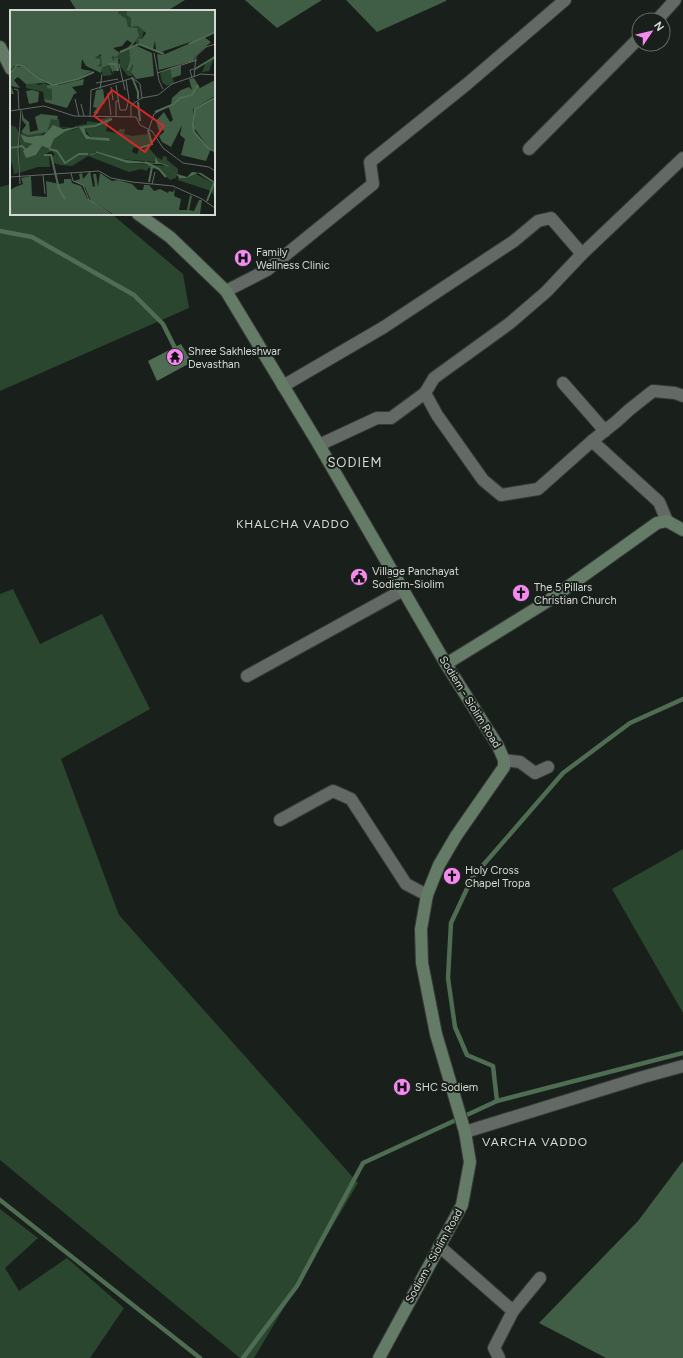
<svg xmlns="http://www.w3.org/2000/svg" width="683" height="1358" font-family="Figtree,sans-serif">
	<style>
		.green { fill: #2a462f }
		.forest { fill: #405e45 }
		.water { fill: #4e6d52 }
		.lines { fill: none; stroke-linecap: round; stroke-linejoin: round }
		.stream { stroke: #4e6d52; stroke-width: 4.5 }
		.street-casing { stroke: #373b37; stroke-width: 14 }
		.secondary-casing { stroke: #373b37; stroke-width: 14 }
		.street { stroke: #636964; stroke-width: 12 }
		.secondary { stroke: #637b67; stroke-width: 12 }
		.labels { text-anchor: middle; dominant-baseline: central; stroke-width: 4; stroke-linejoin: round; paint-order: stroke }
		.poi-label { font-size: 11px; fill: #d5d9d5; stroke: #191f1a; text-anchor: start }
		.street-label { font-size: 11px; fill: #d5d9d5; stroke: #191f1a }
		.neighbourhood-label { font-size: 12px; letter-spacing: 1px; fill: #d4dbd4; stroke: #191f1a }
		.quarter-label { font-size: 13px; letter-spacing: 1px; fill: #d4dbd4; stroke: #191f1a }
		.inset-river { fill: none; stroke: #4e6d52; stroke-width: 2 }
		.inset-road { fill: none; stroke: #646965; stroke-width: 1 }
		.view { fill: #d62828; fill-opacity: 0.15; stroke: #d62828; stroke-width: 2 }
		.inset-edge { fill: none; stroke: #d5d9d5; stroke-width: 2 }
	</style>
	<rect width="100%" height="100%" fill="#191f1a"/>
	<g class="green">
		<path d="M11,184v30h100l2,1 70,59 6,34 -189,83v-204z"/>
		<path d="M13,589l27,55 62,-30 48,95 -89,50 58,156 239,268 -104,175h-14l-240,-198v-566z"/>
		<path d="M683,849v164l-71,-124z"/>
		<path d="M0,1209l38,29 -33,30 14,23 48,-33 57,50 -34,50h-90z"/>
	</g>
	<g class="forest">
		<path d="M70,0h115l-18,11h-90z"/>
		<path d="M245,0h77l-45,28z"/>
		<path d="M346,0h100v1l-69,31z"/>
		<path d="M683,1161v197h-77l-67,-35 99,-102z"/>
	</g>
	<path class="water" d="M181,344l11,18 -35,19 -9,-20z"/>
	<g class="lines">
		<g class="stream">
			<path d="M0,231l32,6 102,58 29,29 14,28"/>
			<path d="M497,1101l-4,-35 -26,-11 -12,-28 -7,-49 3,-55 21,-45 91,-105 67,-50 53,-24"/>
			<path d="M0,1200l200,158"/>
			<path d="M243,1358l54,-72 66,-123 134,-62 186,-48"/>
		</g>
		<defs>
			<g id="street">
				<path d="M657,20l18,-20"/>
				<path d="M529,149l110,-111"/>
				<path d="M683,158l-101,96 -36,38 -36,31 -76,55 -9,15 12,22 46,65 18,15 37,-6 54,-48 25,-20 12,-11 24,-19 22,2 8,3"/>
				<path d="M226,291l41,-21 106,-86 -3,-22 97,-78 98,-84"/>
				<path d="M563,383l42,48"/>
				<path d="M283,386l101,-59 130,-86 24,-20 13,-3 31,36"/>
				<path d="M592,441l67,61 8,19"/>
				<path d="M319,445l58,-27h14l34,-25"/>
				<path d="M247,676l156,-86"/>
				<path d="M504,760l16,2 15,11 13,-6"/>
				<path d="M280,820l53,-29 18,8 55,85 21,11"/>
				<path d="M465,1132l178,-55 40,-11"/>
				<path d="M439,1246l74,65 -19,37 5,10"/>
				<path d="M513,1311l27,-33"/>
			</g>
			<g id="secondary">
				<path d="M0,47l11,22"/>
				<path d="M138,214l32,23 56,54 93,154 127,219 52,82 6,14v7l-48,69 -17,29 -12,30 -6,34 1,34 14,71 29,98 5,30 -8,43 -83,153"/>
				<path d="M446,664l102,-63 109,-78 10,-2 16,9"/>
			</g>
		</defs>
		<use href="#street" class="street-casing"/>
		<use href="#secondary" class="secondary-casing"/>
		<use href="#street" class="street"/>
		<use href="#secondary" class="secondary"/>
	</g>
	<defs>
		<symbol id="hospital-disc" viewBox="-11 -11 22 22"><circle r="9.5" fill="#f489f0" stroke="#191f1a"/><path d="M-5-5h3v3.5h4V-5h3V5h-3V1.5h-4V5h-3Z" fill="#111"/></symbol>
		<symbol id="temple-disc" viewBox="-11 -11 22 22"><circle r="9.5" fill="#f489f0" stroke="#191f1a"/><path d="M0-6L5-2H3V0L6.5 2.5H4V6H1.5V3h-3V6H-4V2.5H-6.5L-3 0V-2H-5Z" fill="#111"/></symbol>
		<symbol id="civic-disc" viewBox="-11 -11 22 22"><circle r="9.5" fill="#f489f0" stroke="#191f1a"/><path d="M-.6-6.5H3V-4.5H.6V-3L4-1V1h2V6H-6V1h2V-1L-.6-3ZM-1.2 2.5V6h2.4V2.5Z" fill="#111"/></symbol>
		<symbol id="church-disc" viewBox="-11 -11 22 22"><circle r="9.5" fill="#f489f0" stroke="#191f1a"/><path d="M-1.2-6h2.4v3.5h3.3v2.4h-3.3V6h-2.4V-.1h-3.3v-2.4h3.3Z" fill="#111"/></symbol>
	</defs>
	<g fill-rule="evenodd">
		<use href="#hospital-disc" x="233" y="248" width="20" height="20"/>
		<use href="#temple-disc" x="165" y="347" width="20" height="20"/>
		<use href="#civic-disc" x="349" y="567" width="20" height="20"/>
		<use href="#church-disc" x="511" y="583" width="20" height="20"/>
		<use href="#church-disc" x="442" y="866" width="20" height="20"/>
		<use href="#hospital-disc" x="392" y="1077" width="20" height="20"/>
	</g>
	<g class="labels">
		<g class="poi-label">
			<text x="256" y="252">Family<tspan x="256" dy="13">Wellness Clinic</tspan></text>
			<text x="188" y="351">Shree Sakhleshwar<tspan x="188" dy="13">Devasthan</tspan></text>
			<text x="372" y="571">Village Panchayat<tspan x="372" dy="13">Sodiem-Siolim</tspan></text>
			<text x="534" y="587">The 5 Pillars<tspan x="534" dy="13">Christian Church</tspan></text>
			<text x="465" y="870">Holy Cross<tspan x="465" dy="13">Chapel Tropa</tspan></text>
			<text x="415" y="1087">SHC Sodiem</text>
		</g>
		<g class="street-label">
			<text transform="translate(470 702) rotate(58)">Sodiem - Siolim Road</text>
			<text transform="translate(434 1256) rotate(-61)">Sodiem - Siolim Road</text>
		</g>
		<g class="neighbourhood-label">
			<text x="293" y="524">KHALCHA VADDO</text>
			<text x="535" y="1142">VARCHA VADDO</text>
		</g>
		<g class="quarter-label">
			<text x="355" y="462">SODIEM</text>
		</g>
	</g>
	<g transform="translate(10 10)">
		<rect width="205" height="205" fill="#191f1a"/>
		<path d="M109,1h8l-1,4 5,3v9l7,-1 6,5 -2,8h-4l1,4 -3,1 -1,-5 3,-9 -10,-3 -10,-14zM119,39l1,11 -4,10 2,2 4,-7 2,2 -2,9h-4l-9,-11 1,-6 -7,2 -1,-3 1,-4zM92,45l1,13 6,-3 3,10 -8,1 -4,-7 1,-2h-4l-2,-9zM205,45l-6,16 -7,1 4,-10zM160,58l4,15 -7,3 -5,-4 -2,-9zM22,72l7,3 6,-2 8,6 -1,11 -8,-1 -1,-7 -17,-4v-4zM100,107l-4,14 10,2 4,-4h5l-1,5 8,2 16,-2 4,9 -19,5 -1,4 5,2 2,-5 4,1 4,-4 9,10 1,6 -38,-3 -25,-8 2,2 31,10 40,3 -9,-4 -1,-5 5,3 1,-4 4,1v3l11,9v5l-10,-8 9,9 -1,3 -6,2 -10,-10 -9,-2h-3l-1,3 -6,-2 -12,3 -41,-16 -16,10 -12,-1 -6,-2 -2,-7 3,-1 -3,-4 -7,3 4,1 1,12h-12l-19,6 1,-38 4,7 8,2 -7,6 5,6 6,-1 6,-9 8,3 4,-10 9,-7 13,-3 3,-2 10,11 21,2 -20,-3 -7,-11 -10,3 -22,-2 -5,6 -8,3 -12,1 -6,-4h24l7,-14h8l1,8 14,1 1,-2 12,-2v-3l13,2 1,-4zM0,115l6,2 3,6 -1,40 -4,1 -2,-11h-2zM184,163l21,11v14l-4,-7 -33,-11v-4l8,2z" fill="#2a462f"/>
		<path d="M0,1h109l-1,2 8,6 2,8 9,1 2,8 -7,10 -5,2 5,-5 -5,-3 -5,6 -9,2 7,5 -4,4 -4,-1 1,5 2,-3h3l1,13h-6l1,4 -5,-10 -7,3 -1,-14 -6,4 5,1v5l-3,2 5,1 -1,6 -15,-7 -4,-7 -1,10 11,2 -13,7 -26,6 -11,-5 -19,-14 -9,1 -4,6zM117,1h88v20l-19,9 -35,12 -5,-2 -1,-9 -2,9 -14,-7 -1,-4h4l4,-6 -8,-7 -7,1v-9l-5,-3zM194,27l7,5 -16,14 -1,5 -35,9 -2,-16 6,1zM127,36l15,7 2,23 -18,3 -5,-7 2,-4v-4l-4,7h-3l4,-11 -1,-11zM171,55v10l-9,3 -2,-10zM6,57h7l22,16 -19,1 -8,-7 -4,3 6,8 -9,-2 3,8h-4v-18zM184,68l6,10 15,-8v16l-22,13v23l17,19 -4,10 -25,-6 4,-16 -5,-4 2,-10 -11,22 -9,-5 -3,-6 5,-4 -1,-3 -4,2 -3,-10 8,-9 6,10 3,-2 -5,-15h3l1,-7 9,-8 8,-3 3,3 -3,-11zM74,69l-1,6 -11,2 5,6 -3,1 -7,14 -22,-6 -1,-3 8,1v-11l-5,-1v-3h12zM93,79l2,14 -6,4 -1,7 -5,-1 4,-5 -4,-1 3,-17zM22,80l7,2 -1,10 -9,2 -3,-13zM205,89v51l-6,-2 -15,-20 1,-18zM12,101l2,7 5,4 1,10 8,-2 -3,-13 6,-3 17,2 -1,4 -6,-1 -4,13 -19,3 -7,-3 5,-7 -4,-5zM80,161l3,16 2,-1 -2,-12h3l2,13 2,-14 12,8 6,-1 14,4 6,6h5l1,-5h5l5,6 6,-2 8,4 1,-2 4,1 2,-4 -1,8 7,3 -2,11h8l3,-15 2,1 -3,14 5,1 5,-11h3l-2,14h-87l-22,-13 -6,-14 -11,-6 6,-2 -1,-5 3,-1 1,6zM21,166l1,20 15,1 -1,-16 13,3 5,-1v-4h7l1,4 9,3 6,12 23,16h-100v-23l3,-3 10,-4 -2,-6z" fill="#405e45"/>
		<path d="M43,115l10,4 21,-3 2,8 4,3 19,1 1,3 -24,-2 -7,-12 -15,5 -10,7 -4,10 -8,-3 -6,9 -10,3 -3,-7 9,-7 -8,-2 -4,-8 8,3 16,-2zM85,141l31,9 29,3 1,-7 2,6 9,3 10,9 10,3 5,-5 9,1 14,9v2l-17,-11 -12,5h-6l-11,-11 -8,-3 -34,-1 -30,-10 -5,2h-4l8,-2z" fill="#4e6d52"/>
		<path class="inset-river" d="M179,34l26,-12M110,42l19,-8 25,10M98,54h8l2,7M185,59l20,-12M0,64l7,-9 6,1 17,13 13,6 25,-6 16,-7M122,67l6,15v7M205,88l-20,11 -2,16 1,7 15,17 6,2M128,92l2,19M145,102l19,-8 6,-6 12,-3 6,-10M73,117l12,-1 17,-7M0,138l12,-2 4,4M129,138l13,-4 -4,-14M39,139l8,2 8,12 14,-9h9M34,145h7l8,34 6,10M135,152l14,7 7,8M139,172l3,-15M0,186l1,18M197,191l7,-18"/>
		<path class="inset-road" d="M144,43l5,28 4,8M109,54l6,26M147,63l40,-13M184,67l2,-21 10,-9 9,-3M182,68l-2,-8 4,-1M86,73l22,-4M106,75l4,25h6l3,-11 -3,-19M101,77l2,13M4,79l4,1 1,20M90,79l2,-15M98,83l3,22M65,89l4,17M71,94l3,12M0,99v-15M0,101l34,-5 30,10 62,1 4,8 12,6 11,17 20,15 26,4 6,4M106,106v-15h3M80,107l1,-27 42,-12 7,6 2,14M121,107v-12l11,-7 16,-3 14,-11 29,-10 14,1M139,119l5,-15 8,-5M61,163l2,8 10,4 6,15 22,14M33,165l2,19M0,167l89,-6 12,7 21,4 41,4 29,13 13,9M10,174l-2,-34 3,-40M142,174l3,-12"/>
		<path class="view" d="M102,80l52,36 -19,26 -51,-36z"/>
		<rect width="205" height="205" class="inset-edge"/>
	</g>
	<g transform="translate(651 32) rotate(55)"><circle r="19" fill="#191f1a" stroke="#646965"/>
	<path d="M0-3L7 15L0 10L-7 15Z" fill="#f489f0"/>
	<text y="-6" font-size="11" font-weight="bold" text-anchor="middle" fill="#d5d9d5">N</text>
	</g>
</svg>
